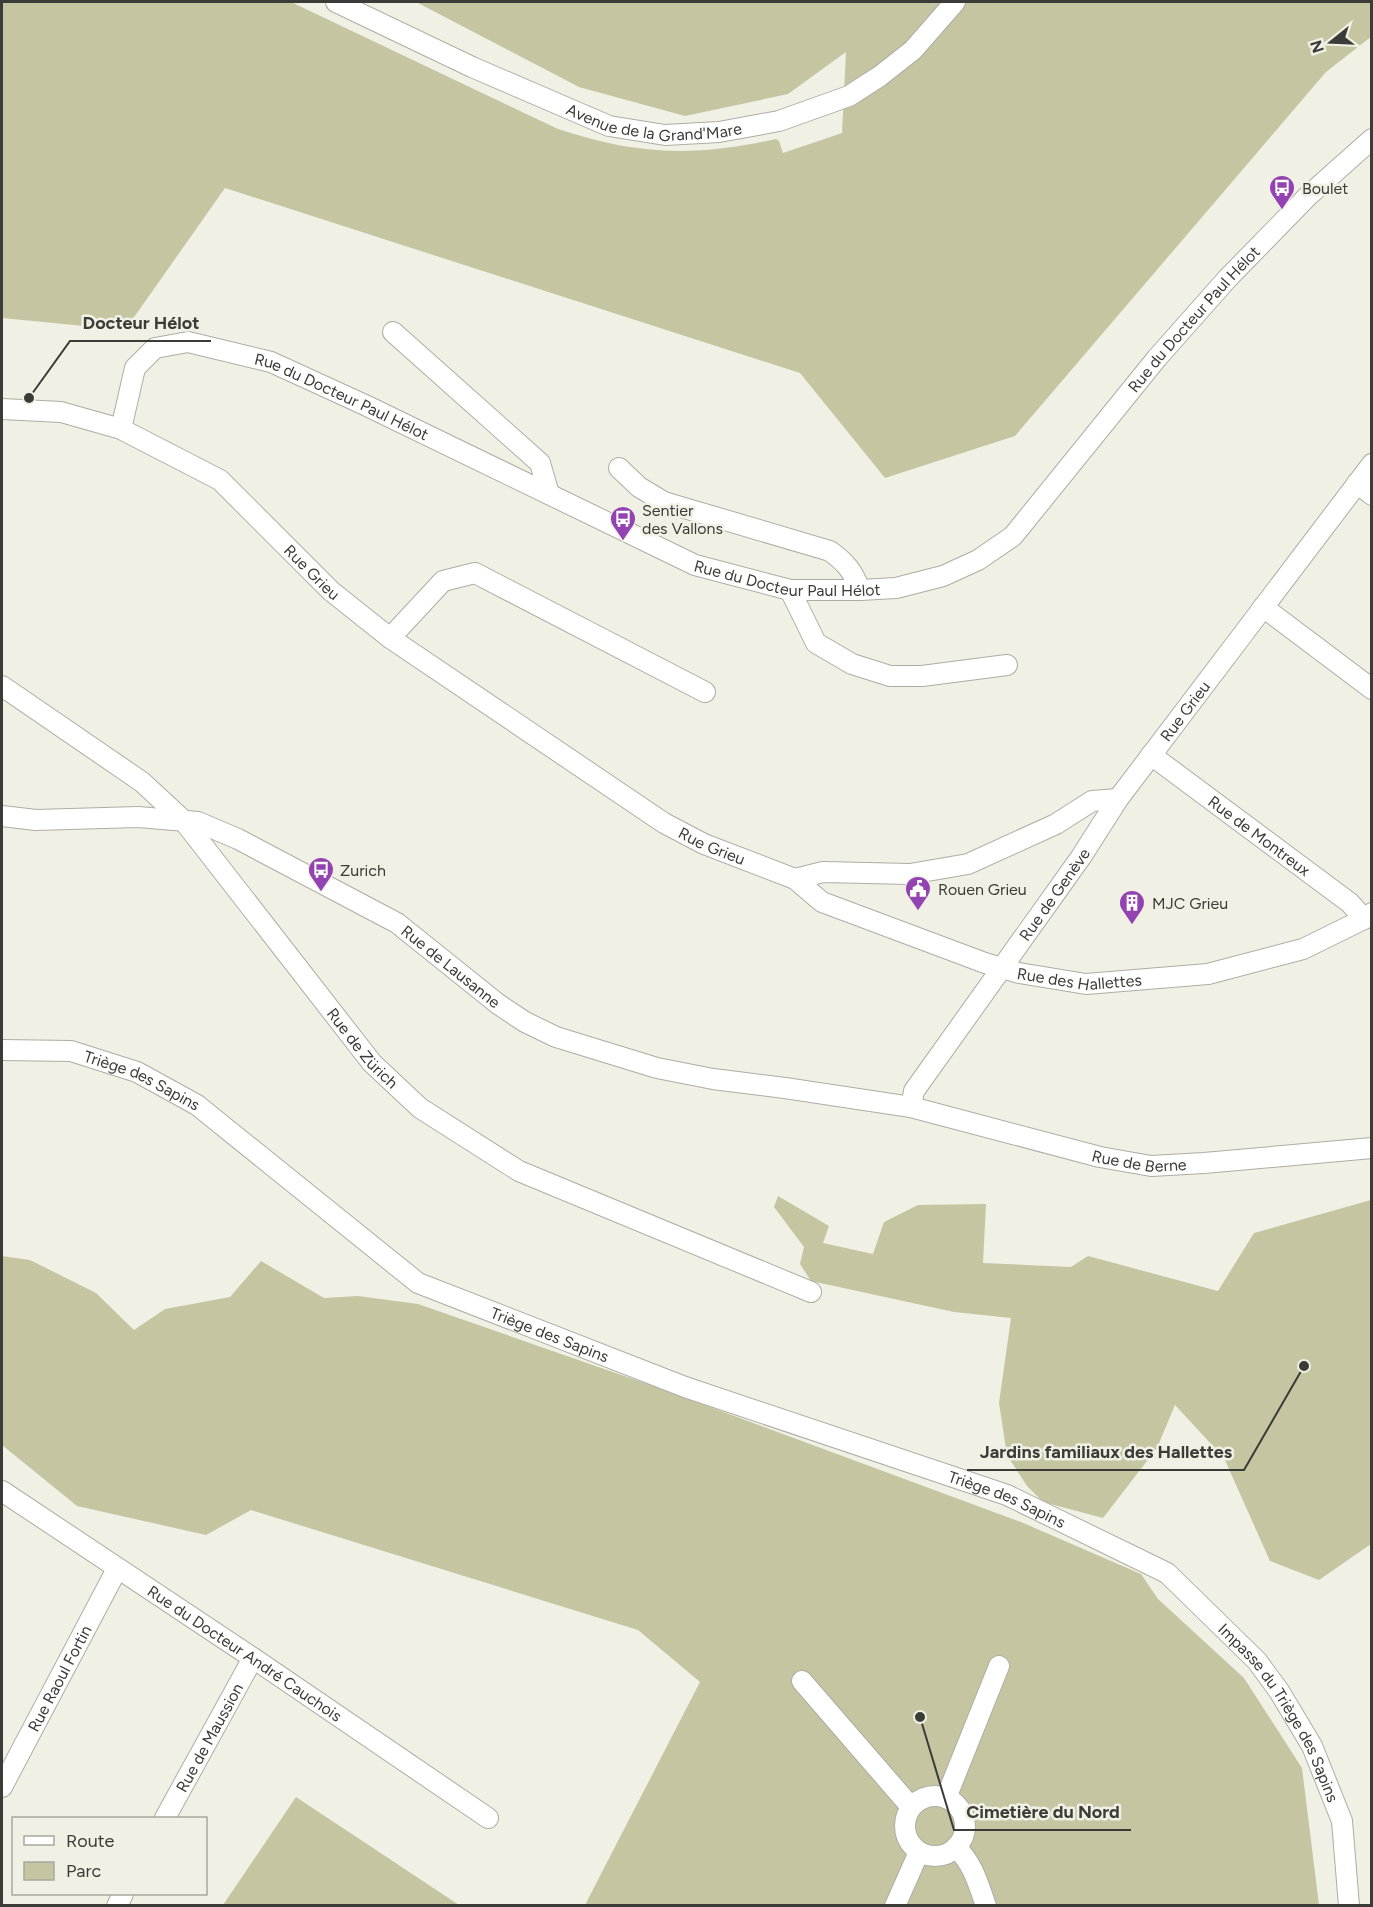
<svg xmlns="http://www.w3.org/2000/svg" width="1373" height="1907" font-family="Figtree,sans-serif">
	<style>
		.green { fill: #c6c5a2 }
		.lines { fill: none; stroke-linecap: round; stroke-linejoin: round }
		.minor-casing { stroke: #adada4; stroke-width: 22 }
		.minor { stroke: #fff; stroke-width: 20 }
		.labels { text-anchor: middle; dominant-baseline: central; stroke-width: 5; stroke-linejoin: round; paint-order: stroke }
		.street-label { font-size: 16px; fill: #3b3b37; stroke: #f0f0e5 }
		.poi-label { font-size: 16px; fill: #3b3b37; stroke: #f0f0e5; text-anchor: start }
		.leader { fill: none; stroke: #3b3b37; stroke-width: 2 }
		.callout-dot { fill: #3b3b37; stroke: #f0f0e5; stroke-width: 2 }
		.callout-label { font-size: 18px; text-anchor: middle; font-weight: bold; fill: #3b3b37; stroke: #f0f0e5; stroke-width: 5; stroke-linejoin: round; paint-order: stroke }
	</style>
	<rect width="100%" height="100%" fill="#f0f0e5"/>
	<g class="green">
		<path d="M2,2h289l267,127c26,8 53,16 80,19 46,7 94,1 138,-9l3,2 4,12 59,-20 4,-81 -58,42 -103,22 -106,-29 -163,-85h955l1,34 -46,36 -311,364 -130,42 -85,-105 -575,-185 -100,142 -123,-12z"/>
		<path d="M778,1196l51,30 -6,17 50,11 11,-32 34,-17 68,-1 -3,59 88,4 17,-11 130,35 36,-58 117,-33v344l-52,36 -49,-19 -46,-103 -49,-53 -18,43 -54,70 -60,-16 -16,-16 -20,-31 -8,-52 12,-85 -57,-6 -143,-31 -11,-17 4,-17 -30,-40z"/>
		<path d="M2,1256l28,4 66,33 38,37 31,-21 65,-12 31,-36 63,37 34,-2 60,8 238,83 365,135 120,52 17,25 86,79 58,90 17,137h-734l115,-223 -62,-52 -387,-120 -45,25 -129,-29 -75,-61z"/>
		<path d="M296,1797l163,108h-236z"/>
	</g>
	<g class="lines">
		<defs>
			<g id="minor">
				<path id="s1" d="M336,2l136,65 137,59 56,9 54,-3 60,-11 70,-25 31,-20 33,-26 42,-48"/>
				<path d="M393,332l147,131 9,31"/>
				<path id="s2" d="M2,409l59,3 60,17 99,51 111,111 59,47 274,185 40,21 91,35 28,-7 87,2 58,-10 88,-40 36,-23 26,-2"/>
				<path id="s3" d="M121,429l14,-61 20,-20 33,-6 83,20 94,43 330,160 95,25h70l36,-2 47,-12 35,-16 35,-24 144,-178 70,-79 81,-83 64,-57"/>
				<path d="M619,468l20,19 25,15 166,49c16,12 23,20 30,39"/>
				<path d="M1357,483l15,12"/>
				<path d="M790,590l26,53 36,21 38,12h32l85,-11"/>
				<path d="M1263,607l109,82"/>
				<path d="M390,638l53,-57 32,-8 230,119"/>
				<path id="s4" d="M2,686l140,96 41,38 189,243 48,45 99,63 292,121"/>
				<path id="s5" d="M1151,755l199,148 14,16"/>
				<path id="s6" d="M2,816l34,4 102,-3 60,5 40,17 159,84 101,81 27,18 31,15 101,31 56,11 72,9 126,19 189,50 51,9 53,-3 168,-15"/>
				<path id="s7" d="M795,879l27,23 163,61 34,10 67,11 122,-10 95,-25 61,-30 8,-6"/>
				<path id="s8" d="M2,1050l69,1 66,21 60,33 221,178 267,104 322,108 160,78 90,88 22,30 33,55 30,75 7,85"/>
				<path id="s9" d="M911,1107l3,-16 167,-234 37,-58 254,-335"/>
				<path id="s10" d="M2,1491l251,167 235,160"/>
				<path d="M802,1681l109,126"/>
				<path id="s11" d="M2,1787l115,-218"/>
				<circle cx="935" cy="1826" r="30"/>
				<path d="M946,1798l53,-132"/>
				<path id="s12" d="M165,1818l88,-160"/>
				<path d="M956,1847c17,17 22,36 30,59"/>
				<path d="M117,1906l6,-12"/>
				<path d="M895,1906l24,-54"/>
			</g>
		</defs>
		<use href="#minor" class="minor-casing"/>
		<use href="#minor" class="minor"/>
	</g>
	<defs>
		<symbol id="bus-pin" viewBox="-11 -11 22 30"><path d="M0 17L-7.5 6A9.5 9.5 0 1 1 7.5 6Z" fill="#9342b1" stroke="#f0f0e5"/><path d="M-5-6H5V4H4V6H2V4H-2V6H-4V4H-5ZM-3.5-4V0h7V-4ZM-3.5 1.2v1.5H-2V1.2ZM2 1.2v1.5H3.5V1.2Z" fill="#fff"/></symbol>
		<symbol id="civic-pin" viewBox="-11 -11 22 30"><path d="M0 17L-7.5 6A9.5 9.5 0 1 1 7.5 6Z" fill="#9342b1" stroke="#f0f0e5"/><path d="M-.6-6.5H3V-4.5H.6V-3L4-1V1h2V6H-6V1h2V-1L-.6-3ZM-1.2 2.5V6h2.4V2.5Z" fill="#fff"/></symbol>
		<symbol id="building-pin" viewBox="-11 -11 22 30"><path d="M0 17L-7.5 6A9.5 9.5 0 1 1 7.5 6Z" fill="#9342b1" stroke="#f0f0e5"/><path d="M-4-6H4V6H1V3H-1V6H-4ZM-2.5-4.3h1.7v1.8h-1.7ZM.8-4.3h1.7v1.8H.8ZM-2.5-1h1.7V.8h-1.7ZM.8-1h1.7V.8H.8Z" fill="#fff"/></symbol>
	</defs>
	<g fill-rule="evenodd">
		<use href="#bus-pin" x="1267" y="173" width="30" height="40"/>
		<use href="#bus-pin" x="608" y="504" width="30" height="40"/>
		<use href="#bus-pin" x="306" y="855" width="30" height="40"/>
		<use href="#civic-pin" x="903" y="874" width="30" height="40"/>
		<use href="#building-pin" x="1117" y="888" width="30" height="40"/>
	</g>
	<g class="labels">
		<g class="street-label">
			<text stroke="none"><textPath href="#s1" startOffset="344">Avenue de la Grand'Mare</textPath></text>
			<text stroke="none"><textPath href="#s3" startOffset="1296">Rue du Docteur Paul Hélot</textPath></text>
			<text stroke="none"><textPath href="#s3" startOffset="288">Rue du Docteur Paul Hélot</textPath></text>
			<text stroke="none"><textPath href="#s2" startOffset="363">Rue Grieu</textPath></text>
			<text stroke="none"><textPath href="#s3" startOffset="774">Rue du Docteur Paul Hélot</textPath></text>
			<text stroke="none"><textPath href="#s9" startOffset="483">Rue Grieu</textPath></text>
			<text stroke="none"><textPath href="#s5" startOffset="135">Rue de Montreux</textPath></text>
			<text stroke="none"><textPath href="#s2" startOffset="849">Rue Grieu</textPath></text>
			<text stroke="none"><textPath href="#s9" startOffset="258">Rue de Genève</textPath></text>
			<text stroke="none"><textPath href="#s6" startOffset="489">Rue de Lausanne</textPath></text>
			<text stroke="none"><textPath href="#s7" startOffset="306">Rue des Hallettes</textPath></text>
			<text stroke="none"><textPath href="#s4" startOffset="516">Rue de Zürich</textPath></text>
			<text stroke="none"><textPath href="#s8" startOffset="146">Triège des Sapins</textPath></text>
			<text stroke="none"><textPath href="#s6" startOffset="1214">Rue de Berne</textPath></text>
			<text stroke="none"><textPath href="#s8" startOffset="632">Triège des Sapins</textPath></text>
			<text stroke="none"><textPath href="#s8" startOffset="1118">Triège des Sapins</textPath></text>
			<text stroke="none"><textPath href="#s10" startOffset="292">Rue du Docteur André Cauchois</textPath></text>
			<text stroke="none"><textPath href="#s11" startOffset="123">Rue Raoul Fortin</textPath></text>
			<text stroke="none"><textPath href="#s8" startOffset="1476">Impasse du Triège des Sapins</textPath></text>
			<text stroke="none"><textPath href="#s12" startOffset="92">Rue de Maussion</textPath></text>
		</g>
		<g class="poi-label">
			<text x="1302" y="188">Boulet</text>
			<text x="642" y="510">Sentier<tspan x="642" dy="18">des Vallons</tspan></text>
			<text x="340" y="870">Zurich</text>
			<text x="938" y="889">Rouen Grieu</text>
			<text x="1152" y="903">MJC Grieu</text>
		</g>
	</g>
	<path class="leader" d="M29 398L70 341H211M1304 1366L1244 1470H967M920 1717L954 1830H1131"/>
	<g class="callout-dot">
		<circle cx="29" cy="398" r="6"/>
		<circle cx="1304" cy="1366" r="6"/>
		<circle cx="920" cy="1717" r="6"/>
	</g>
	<g class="callout-label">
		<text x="141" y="329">Docteur Hélot</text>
		<text x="1106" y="1458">Jardins familiaux des Hallettes</text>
		<text x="1043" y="1818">Cimetière du Nord</text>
	</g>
	<rect width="1373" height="1907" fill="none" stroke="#3b3b37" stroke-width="6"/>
	<rect x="12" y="1817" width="195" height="78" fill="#f0f0e5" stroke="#a8a89f" stroke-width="1.5"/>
	<rect x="24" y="1836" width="30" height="9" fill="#ffffff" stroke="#a8a89f" stroke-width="1.5"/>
	<text x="66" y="1847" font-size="18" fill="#3b3b37">Route</text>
	<rect x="24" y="1862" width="30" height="18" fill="#c6c5a2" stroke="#a8a89f" stroke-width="1.5"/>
	<text x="66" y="1877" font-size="18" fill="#3b3b37">Parc</text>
	<g transform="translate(1331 42) rotate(252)" stroke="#f0f0e5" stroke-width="4.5" paint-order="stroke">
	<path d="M0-4.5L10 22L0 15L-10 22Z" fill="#3b3b37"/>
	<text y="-9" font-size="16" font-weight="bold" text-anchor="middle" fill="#3b3b37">N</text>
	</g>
</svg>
